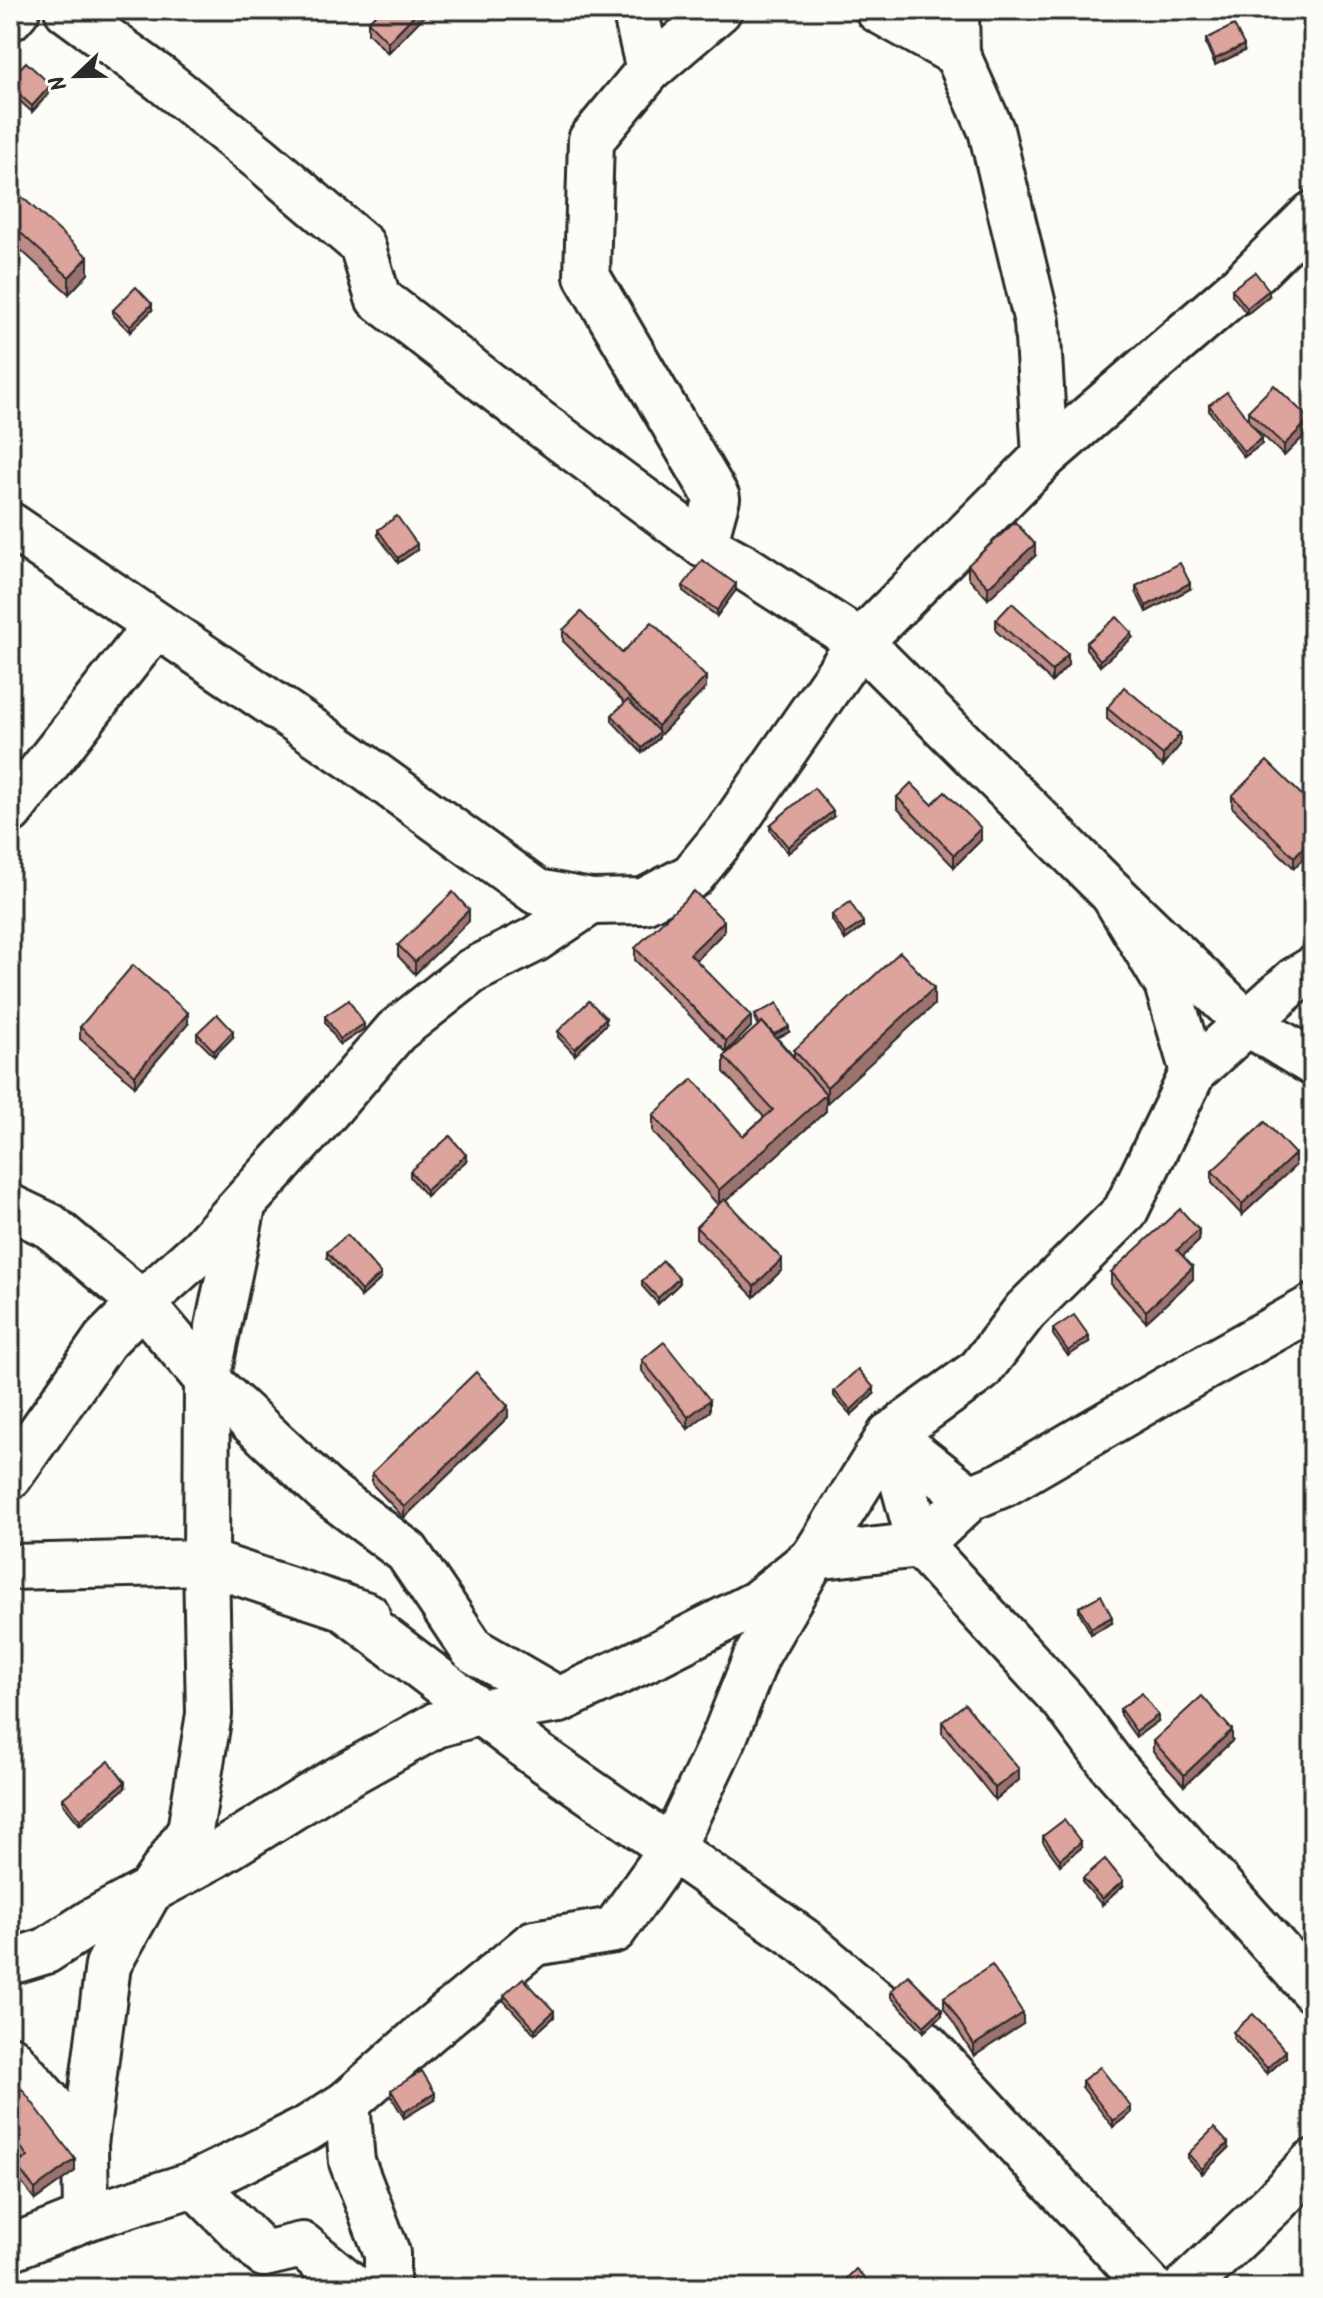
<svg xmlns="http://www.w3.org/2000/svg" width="1323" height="2298" font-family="Kalam,sans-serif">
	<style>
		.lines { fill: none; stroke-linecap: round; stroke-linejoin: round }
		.minor-casing { stroke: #2b2b2b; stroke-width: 50 }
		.minor { stroke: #fdfcf7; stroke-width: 44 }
		.wall { fill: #be8c87; stroke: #2b2b2b; stroke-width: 2 }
		.shaded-wall { fill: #9b726e; stroke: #2b2b2b; stroke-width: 2 }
		.building { fill: #dda39d; stroke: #2b2b2b; stroke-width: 2 }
	</style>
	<rect width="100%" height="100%" fill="#fdfcf7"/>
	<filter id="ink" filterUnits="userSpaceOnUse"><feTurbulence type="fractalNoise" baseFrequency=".0125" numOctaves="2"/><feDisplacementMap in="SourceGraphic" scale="16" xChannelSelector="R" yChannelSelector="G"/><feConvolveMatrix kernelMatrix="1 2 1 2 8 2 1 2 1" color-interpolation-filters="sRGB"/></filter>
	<g filter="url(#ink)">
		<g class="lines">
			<defs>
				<g id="minor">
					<path d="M67,10l94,69 100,80 101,86 16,53 160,124 166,123 40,22 116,75 253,252 134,129 66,40"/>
					<path d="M635,10l14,60"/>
					<path d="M878,10l79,44 34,76 46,192 8,134"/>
					<path d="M956,10l1,44"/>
					<path d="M10,18l7,-8"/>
					<path d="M10,525l342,233 185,134 54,10 53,-1 48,-25 40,-49 128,-185 185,-186 196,-170 72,-72"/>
					<path d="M704,545l13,-47 -130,-222 4,-136 58,-70 70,-60"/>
					<path d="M10,811l146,-186"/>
					<path d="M1193,1072l102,-92 18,-11"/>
					<path d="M10,1207l40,19 92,77 65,77 119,111 81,61 66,98 86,50"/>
					<path d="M890,1435l30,110 145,157 47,63 201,225"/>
					<path d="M890,1435l80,63"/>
					<path d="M10,1476l95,-136 37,-37 60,-54 113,-124 81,-94 76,-60 62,-31 57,-38"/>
					<path d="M10,1567l196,-5 161,53"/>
					<path d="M341,1606l193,147 270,188 118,100 229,247"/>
					<path d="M10,1962l36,-11 45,-29 123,-66 116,-72 106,-59 45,-13 78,-12 98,-46 100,-51 57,-46 106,-12 50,-47 34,-14 163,-95 146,-82"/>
					<path d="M10,2058l75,86 1,74"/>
					<path d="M347,2103l5,59 35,91v35"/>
					<path d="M85,2144l23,-179 42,-75 40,-59 19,-117 -3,-152 1,-182 36,-174"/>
					<path d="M194,2184l70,70 38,-9 52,43"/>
					<path d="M10,2248l76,-30 108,-34 114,-56 39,-25 81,-72 106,-88 80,-13 57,-80 53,-112 33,-83 57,-98 76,-122 90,-65 45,-59 100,-99 68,-140 -26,-88 -54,-90"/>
					<path d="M1185,2288l89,-85 39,-41"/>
				</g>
			</defs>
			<use href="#minor" class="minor-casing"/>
			<use href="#minor" class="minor"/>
		</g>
		<g class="wall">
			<path d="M430,10l-42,43 -20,-20v-11z"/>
			<path d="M1206,39l38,12 -29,14 -9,-21z"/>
			<path d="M10,79l41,12 -19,21 -22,-20z"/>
			<path d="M10,186l78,88 -19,20 -59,-54z"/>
			<path d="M1232,289l37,7 -22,18 -15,-19z"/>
			<path d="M113,310h39l-22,22 -17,-17z"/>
			<path d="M1209,405l39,16v-10l62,19 -26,26 -32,-31 10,19 -18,13 -35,-46z"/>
			<path d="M378,530l39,20 -19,13 -20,-27z"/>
			<path d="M1035,556l-47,43 -20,-22v-12z"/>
			<path d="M683,586l53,4 -19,26 -34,-25z"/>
			<path d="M1136,586l54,3 -44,23 -10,-20z"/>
			<path d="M996,620l72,45 -16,17 -56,-51z"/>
			<path d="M563,630l59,23 84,35 -47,48v2l-17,15 -30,-32v-6l13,-12 -62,-62z"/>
			<path d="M1132,638l-32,28 -14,-17v-6z"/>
			<path d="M1107,708l73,37 -17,21 -56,-47z"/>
			<path d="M1232,796l81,10v42l-19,20 -62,-61z"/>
			<path d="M897,797l35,7 49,36 -27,27 -57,-59z"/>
			<path d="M833,817l-45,36 -18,-23v-5z"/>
			<path d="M832,915l31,12 -18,13 -13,-20z"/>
			<path d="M469,921l-54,53 -17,-18v-11z"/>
			<path d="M724,932l-28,28 55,67 -25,25 -91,-92v-12z"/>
			<path d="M934,1005l-108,98v8l-100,90 56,69 -28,27 -58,-59v-11l22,-22 -65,-73v-17l90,21 21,-19 -40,-45v-16l34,-30 -3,-6v-5l34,17 -12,6 17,19v-7z"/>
			<path d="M325,1016l39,13 -24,16 -15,-23z"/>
			<path d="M188,1024l-53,62 -55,-47v-12z"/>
			<path d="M606,1024l-31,31 -17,-18v-6z"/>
			<path d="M197,1033l36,4 -19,19 -17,-17z"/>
			<path d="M466,1161l-40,35 -16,-19v-6z"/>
			<path d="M1295,1166l-53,49 -30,-32v-12z"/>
			<path d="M1199,1241l-16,15 10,23 -47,43 -35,-38v-12z"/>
			<path d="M327,1252l54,27 -20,18 -34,-39z"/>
			<path d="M642,1281l37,3 -21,20 -16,-18z"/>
			<path d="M1053,1329l36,13 -21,14 -15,-21z"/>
			<path d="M642,1360l68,51 -22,18 -46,-58z"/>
			<path d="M834,1391l40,3 -23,21 -17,-19z"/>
			<path d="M508,1417l-104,101 -32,-34v-11z"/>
			<path d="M1079,1607l33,16 -21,11 -12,-22z"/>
			<path d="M1120,1709l38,12 -22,16 -16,-22z"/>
			<path d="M942,1722l77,58 -24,20 -53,-67z"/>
			<path d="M1153,1741h79l-48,45 -31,-34z"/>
			<path d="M125,1788l-45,37 -17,-21v-6z"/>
			<path d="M1043,1836l38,12 -21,17 -17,-23z"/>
			<path d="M1083,1878l40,8 -21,19 -19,-22z"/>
			<path d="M891,1991l51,24 -18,17 -33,-35z"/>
			<path d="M504,1995l50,22 -19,17 -31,-33z"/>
			<path d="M944,1997l79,27 -49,32 -30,-48z"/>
			<path d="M1233,2032l53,25 -19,17 -34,-36z"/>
			<path d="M1082,2081l49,32 -18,14 -31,-40z"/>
			<path d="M391,2090l44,9 -31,19 -13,-22z"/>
			<path d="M10,2098l65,73 -40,29 -19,-24v-11l7,-5 -13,-17z"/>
			<path d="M1228,2149l-26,25 -14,-15v-5z"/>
		</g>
		<g class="shaded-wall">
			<path d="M419,10h11l-42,43v-11z"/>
			<path d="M504,10h8l-8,6z"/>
			<path d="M1244,45v6l-29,14v-6z"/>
			<path d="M51,85v6l-19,21v-6z"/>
			<path d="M88,257v17l-19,20v-17z"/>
			<path d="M1269,290v6l-22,18v-6z"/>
			<path d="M152,304v6l-22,22v-6z"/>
			<path d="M1310,419v11l-26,26v-11z"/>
			<path d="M1262,438v6l-18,13v-5z"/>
			<path d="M417,544v6l-19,13v-5z"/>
			<path d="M1035,544v12l-47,43v-12z"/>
			<path d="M1190,583v6l-44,23v-6z"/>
			<path d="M736,584v6l-19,26v-6z"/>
			<path d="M1132,633v5l-32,28v-6z"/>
			<path d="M1068,654v11l-16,17v-11z"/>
			<path d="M706,677v11l-47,48v2l-17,15v-5l16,-15v-7z"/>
			<path d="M1180,734v11l-17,21v-11z"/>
			<path d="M833,811v6l-45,36v-6z"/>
			<path d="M17,827v5l-7,8v-6z"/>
			<path d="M981,828v12l-27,27v-12z"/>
			<path d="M1313,837v11l-19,20v-11z"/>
			<path d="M469,910v11l-54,53v-12z"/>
			<path d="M724,921v11l-34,34v-12z"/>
			<path d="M863,922v5l-18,13v-6z"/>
			<path d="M934,988v17l-107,98v-16z"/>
			<path d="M188,1013v11l-53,62v-11z"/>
			<path d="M751,1016v11l-25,25v-11z"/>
			<path d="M606,1018v6l-31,31v-6z"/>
			<path d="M364,1024v5l-24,16v-6z"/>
			<path d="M789,1027v5l-22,11v-5z"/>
			<path d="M233,1031v6l-19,19v-5z"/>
			<path d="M826,1094v17l-107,96v-17z"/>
			<path d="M1295,1154v12l-53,49v-11z"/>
			<path d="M466,1155v6l-40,35v-6z"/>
			<path d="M1199,1230v11l-22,20v-11z"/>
			<path d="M782,1259v11l-28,27v-11z"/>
			<path d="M1193,1267v12l-47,43v-11z"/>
			<path d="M381,1274v5l-20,18v-6z"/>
			<path d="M679,1278v6l-21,20v-6z"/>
			<path d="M1089,1336v6l-21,14v-5z"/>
			<path d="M874,1388v6l-23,21v-5z"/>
			<path d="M710,1400v11l-22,18v-12z"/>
			<path d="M508,1406v11l-104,101v-11z"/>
			<path d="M1112,1617v6l-21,11v-6z"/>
			<path d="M1158,1715v6l-22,16v-6z"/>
			<path d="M1232,1730v11l-48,45v-11z"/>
			<path d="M1019,1769v11l-24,20v-12z"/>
			<path d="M125,1782v6l-45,37v-5z"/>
			<path d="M1081,1842v6l-21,17v-6z"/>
			<path d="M1123,1881v5l-21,19v-6z"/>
			<path d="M942,2009v6l-18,17v-6z"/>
			<path d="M554,2011v6l-19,17v-5z"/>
			<path d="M1023,2013v11l-49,32v-11z"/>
			<path d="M1286,2051v6l-19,17v-6z"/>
			<path d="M435,2093v6l-31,19v-6z"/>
			<path d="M1131,2107v6l-18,14v-6z"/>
			<path d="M1228,2143v6l-26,25v-5z"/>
			<path d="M75,2159v12l-40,29v-11z"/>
		</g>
		<g class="building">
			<path d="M380,10h39l-31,32 -20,-20z"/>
			<path d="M1234,25l10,20 -29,14 -9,-20z"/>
			<path d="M26,62l25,23 -19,21 -22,-20v-7z"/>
			<path d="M10,186l78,71 -19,20 -59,-54z"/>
			<path d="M1255,272l14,18 -22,18 -15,-19z"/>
			<path d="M136,287l16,17 -22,22 -17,-16z"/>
			<path d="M1274,385l36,34 -26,26 -36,-34z"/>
			<path d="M1227,392l35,46 -18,14 -35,-47z"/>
			<path d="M397,516l20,28 -19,14 -20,-28z"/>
			<path d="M1015,522l20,22 -47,43 -20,-22z"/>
			<path d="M702,560l34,24 -19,26 -34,-24z"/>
			<path d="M1180,563l10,20 -44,23 -10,-20z"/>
			<path d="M1012,603l56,51 -16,17 -56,-51z"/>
			<path d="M581,612l41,41 30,-31 54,55 -48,49 -95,-96z"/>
			<path d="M1117,617l15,16 -32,27 -14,-17z"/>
			<path d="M1124,687l56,47 -17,21 -56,-47z"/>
			<path d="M628,700l31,32 -17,16 -30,-33z"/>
			<path d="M1267,761l46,45v31l-19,20 -62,-61z"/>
			<path d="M911,783l21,21 13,-12 36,36 -27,27 -57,-58z"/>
			<path d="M814,788l19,23 -45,36 -18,-22z"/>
			<path d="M10,820l7,7 -7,7z"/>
			<path d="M694,891l30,30 -34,33 61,62 -25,25 -91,-93z"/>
			<path d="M453,892l16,18 -54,52 -17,-17z"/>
			<path d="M850,902l13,20 -18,12 -13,-19z"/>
			<path d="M900,952l34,36 -107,99 -33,-37z"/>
			<path d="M133,965l55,48 -53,62 -55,-48z"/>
			<path d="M349,1000l15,24 -24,15 -15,-23z"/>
			<path d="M589,1001l17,17 -31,31 -17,-18z"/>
			<path d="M777,1003l12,24 -15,7 -12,-12 -2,2 -5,-9z"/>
			<path d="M217,1014l16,17 -19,20 -17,-18z"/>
			<path d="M762,1022l64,72 -107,96 -66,-75 40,-36 50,57 30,-26 -49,-54z"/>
			<path d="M1265,1122l30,32 -53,50 -30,-33z"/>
			<path d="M450,1136l16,19 -40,35 -16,-19z"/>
			<path d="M724,1199l58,60 -28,27 -58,-59z"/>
			<path d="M1180,1209l19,21 -22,20 16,17 -47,44 -35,-39z"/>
			<path d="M347,1235l34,39 -20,17 -34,-39z"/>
			<path d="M663,1261l16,17 -21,20 -16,-17z"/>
			<path d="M1074,1315l15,21 -21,15 -15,-22z"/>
			<path d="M664,1342l46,58 -22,17 -46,-57z"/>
			<path d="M858,1369l16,19 -23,22 -17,-19z"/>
			<path d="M476,1372l32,34 -104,101 -32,-34z"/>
			<path d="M1101,1595l11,22 -21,11 -12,-21z"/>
			<path d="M1142,1693l16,22 -22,16 -16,-22z"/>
			<path d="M1202,1696l30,34 -48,45 -31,-34z"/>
			<path d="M965,1704l54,65 -24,19 -53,-66z"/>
			<path d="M109,1761l16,21 -45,38 -17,-22z"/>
			<path d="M1064,1820l17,22 -21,17 -17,-23z"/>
			<path d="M1105,1859l18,22 -21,18 -19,-21z"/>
			<path d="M992,1965l31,48 -49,32 -30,-48z"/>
			<path d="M908,1975l34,34 -18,17 -33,-35z"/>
			<path d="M523,1978l31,33 -19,18 -31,-34z"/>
			<path d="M1253,2014l33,37 -19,17 -34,-36z"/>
			<path d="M1100,2067l31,40 -18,14 -31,-40z"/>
			<path d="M422,2071l13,22 -31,19 -13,-22z"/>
			<path d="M22,2089l53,70 -40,30 -19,-24 12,-8 -18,-25v-34z"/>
			<path d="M1214,2128l14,15 -26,26 -14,-15z"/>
			<path d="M856,2269l17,17 -2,2h-34z"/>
		</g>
	</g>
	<rect width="1323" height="2298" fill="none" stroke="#fdfcf7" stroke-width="40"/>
	<rect x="20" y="20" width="1283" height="2258" fill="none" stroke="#2b2b2b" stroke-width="3" filter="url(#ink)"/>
	<g transform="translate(76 76) rotate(248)" stroke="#fdfcf7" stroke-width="6" paint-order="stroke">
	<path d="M0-6L14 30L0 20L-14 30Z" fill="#2b2b2b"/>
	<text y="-12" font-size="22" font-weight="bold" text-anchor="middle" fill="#2b2b2b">N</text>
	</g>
</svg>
